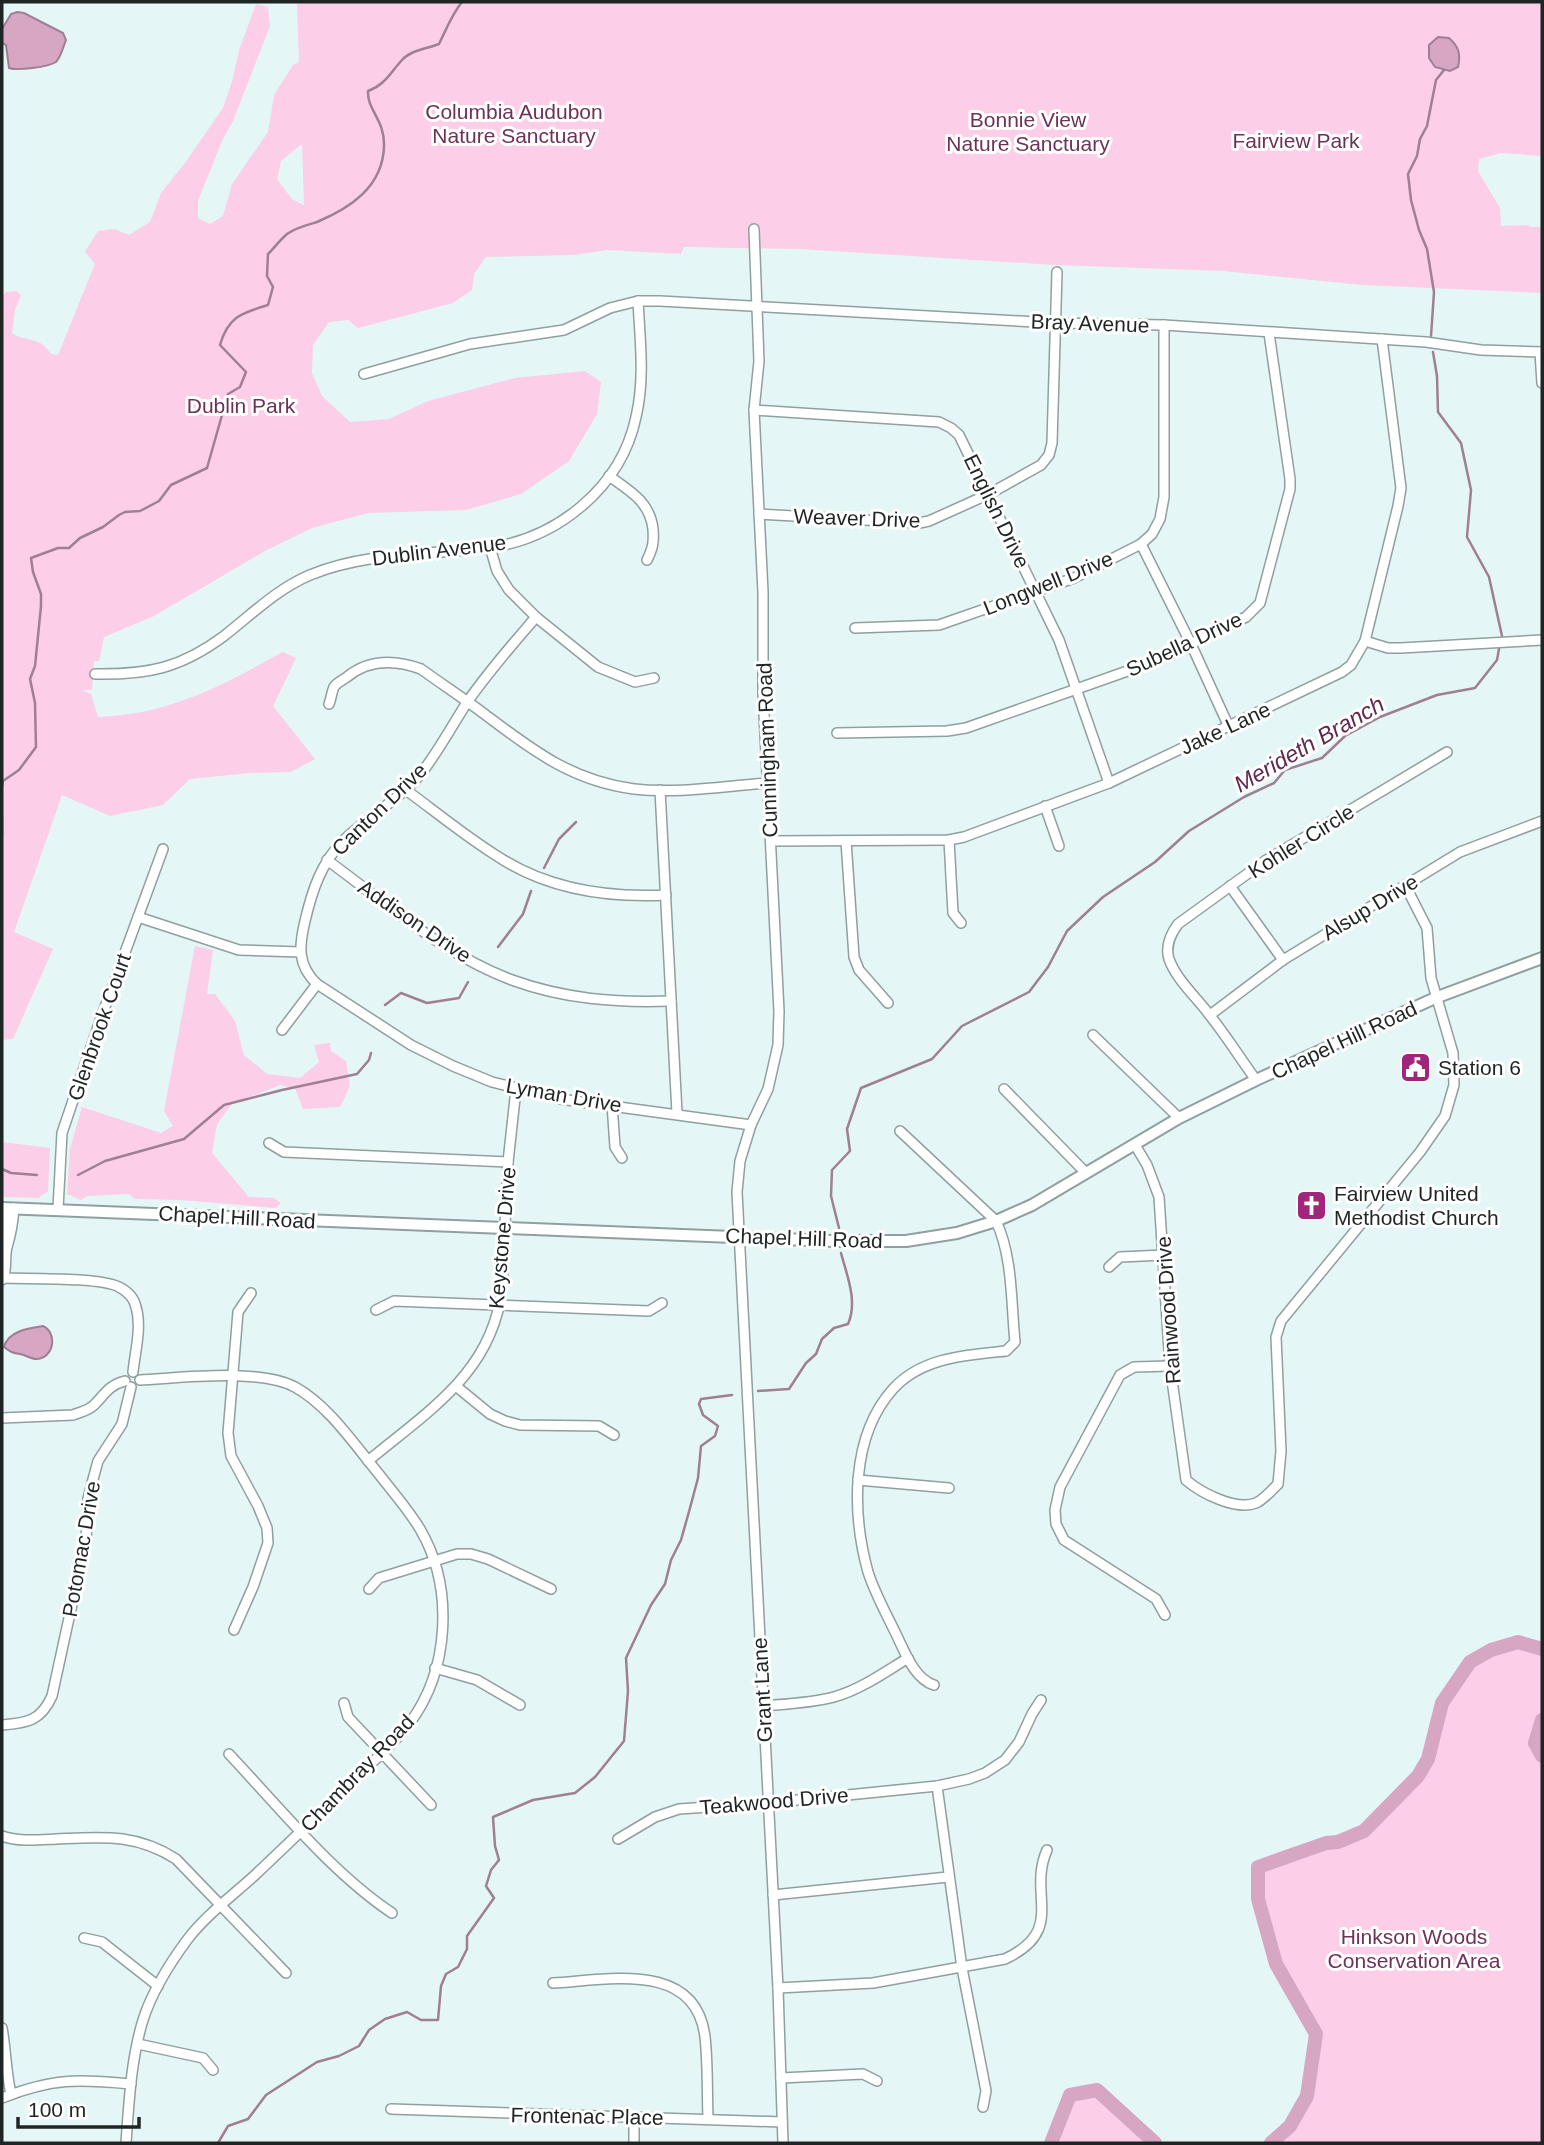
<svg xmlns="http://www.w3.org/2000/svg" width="1544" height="2145" font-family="Helvetica,sans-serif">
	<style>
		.green { fill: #fccee8; fill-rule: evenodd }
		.water { fill: #d6a6c2; stroke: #9f7f93; stroke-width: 2 }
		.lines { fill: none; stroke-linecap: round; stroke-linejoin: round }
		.stream { stroke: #9f7f93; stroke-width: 2.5 }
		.river { stroke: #d6a6c2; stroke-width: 14 }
		.minor-casing { stroke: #909f9f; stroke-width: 12 }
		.tertiary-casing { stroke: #909f9f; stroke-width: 14 }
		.minor { stroke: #fff; stroke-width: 9 }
		.tertiary { stroke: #fff; stroke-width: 10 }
		.labels { text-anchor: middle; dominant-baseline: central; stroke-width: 6; stroke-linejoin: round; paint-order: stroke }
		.park-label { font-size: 21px; fill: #6d3258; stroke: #fff }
		.street-label { font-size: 21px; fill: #1f2525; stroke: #fff }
		.poi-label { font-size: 21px; fill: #1f2525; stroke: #fff; text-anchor: start }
		.water-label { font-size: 23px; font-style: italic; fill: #62284e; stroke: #fff }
	</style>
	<rect width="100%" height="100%" fill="#e5f6f6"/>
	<g class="green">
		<path d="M297,2h1245v154l-41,-3 -22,6 -1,12 22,37 1,18 27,-1 2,2h12v66l-180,-8 -139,-14 -168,-6 -256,-16 -115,-2 -3,7 -74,-4 -32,5 -89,2 -12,17 -2,16 -19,13 -95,25 -10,-8 -19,2 -16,23 -1,28 10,23 28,26 39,-3 39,-18 87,-23 70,-7 16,11 -4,32 -28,47 -48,33 -55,16 -98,3 -56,15 -47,23 -111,65 -50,21 -5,24h-5l-2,29h-10l9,4 7,23c73,-3 123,-31 185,-65l13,6 -23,48 42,53 -24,13 -42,1 -59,6 -27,26 -53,11 -48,-21 -48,137 39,17 -40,90 -11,1v-743l4,-5 10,-1 5,4 -6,15 -3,23c15,10 27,2 39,21l7,1 37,-91 -10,-12 13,-21 16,-2 15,6 21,-13 11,-29 24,-30 38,-55 10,-30 6,-28 17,-46 12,3 2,19 -37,95 -11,20 -24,60v17l12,6 13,-8 9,-32 36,-52 6,-37 19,-30 6,-3zM302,144l2,61h-1l-11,-6 -15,-20 4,-18z"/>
		<path d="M195,946l18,4 -6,44h8l20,27 9,34 23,19 33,4 19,-16 -5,-17 16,-2 1,8 15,10 4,25 -10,21 -37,2 -8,-21 -15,-3 -48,19 -15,20 -5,29 37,44 25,1 7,5 -5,5 -96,-8 -45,-1 -6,-5 -42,2 -6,4 -14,-6 3,-45 12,-42 79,26 12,-7 -9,-15z"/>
		<path d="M2,1142l48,6 -2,43 -10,7 -36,-1z"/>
		<path d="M1518,1642l24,7v71l-7,23 7,13v387h-271l19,-17 17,-30 9,-62 -40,-70 -18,-65v-32l68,-24 12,-1 26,-11 54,-55 10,-17 14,-56 28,-41 21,-12z"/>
		<path d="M1097,2090l58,53h-104l19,-48z"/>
	</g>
	<g class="water">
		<path d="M17,12l7,1 39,20 3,7c-3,7 -5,17 -10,22 -8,5 -39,9 -47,6l-3,-23 -4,-2v-14l9,-15z"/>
		<path d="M1438,37l11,1c10,9 12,16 9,29l-8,4 -15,-4 -6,-9v-13z"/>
		<path d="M43,1326c15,7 11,33 -7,33 -4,0 -11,-4 -16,-5 -7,-1 -10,-2 -16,-7 4,-16 25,-19 39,-21z"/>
	</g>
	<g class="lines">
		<g class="stream">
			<path d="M1431,336l3,-44 -7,-43 -8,-19 -8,-30 -3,-26 9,-18 3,-17 7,-13 9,-46 8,-10"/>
			<path d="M1433,352l4,24 1,36 23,31 10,47 -4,47 22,40 13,59"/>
			<path d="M2,787l1,-6 16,-11 17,-23 -1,-44 -5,-24 5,-13 6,-60v-12l-8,-22 -2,-14 27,-10h11l11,-10 23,-11 16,-12 6,-3 15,-1 19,-10 12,-16 36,-17 21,-74 12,-7 6,-15 -26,-27c8,-28 21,-32 48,-40l5,-18 -6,-11 1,-22c6,-6 12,-14 19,-20 8,-6 20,-9 30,-12 33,-14 66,-35 67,-76 1,-26 -17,-36 -16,-55 17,-6 22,-18 34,-31 9,-10 24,-11 37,-16 7,-14 13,-30 23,-42"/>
			<path d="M2,816v18"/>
			<path d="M544,868l15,-29 17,-17"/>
			<path d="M498,947l25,-33 8,-23"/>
			<path d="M385,1005l16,-12 26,10 32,-5 9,-16"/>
			<path d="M2,1169l9,4 26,2"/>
			<path d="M78,1175l27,-14 79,-22 40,-34 58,-15 75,-16 12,-14 2,-7"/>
			<path d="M839,1228l-8,-32 1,-26 18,-19 -3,-22 14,-41 71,-29 30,-33 67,-34 19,-25 19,-36 36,-34 52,-35 34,-31 55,-34 30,-14 11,-13 37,-12 23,-22 35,-19 57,-22 38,-7 22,-28 2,-11"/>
			<path d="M758,1391l31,-2 17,-26 10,-9 6,-15 12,-11 14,-4c10,-23 -1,-48 -7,-71"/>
			<path d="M218,2143l10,-17 20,-7 18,-24 51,-33 22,-6 20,-10 10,-16 16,-11 22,-7 14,8h17l3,-34 5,-12 12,-7 9,-18v-13l27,-38 -8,-12 5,-16 8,-10 -4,-14 -2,-29 40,-17 42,-7 20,-16 29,-36 4,-50 -2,-33 25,-53 14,-21 6,-24 10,-20 9,-32 8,-30 3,-32 14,-10 3,-10 -15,-11 -4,-11 2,-5 31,-4"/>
		</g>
		<g class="river">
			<path d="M1542,1720l-7,23 7,13"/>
			<path d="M1051,2143l19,-48 27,-5 58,53"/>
			<path d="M1271,2143l19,-17 17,-30 9,-62 -40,-70 -18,-65v-32l68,-24 12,-1 26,-11 54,-55 10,-17 14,-56 28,-41 21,-12 27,-8 24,7"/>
		</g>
		<defs>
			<g id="minor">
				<path d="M754,229l5,132 -5,49 9,182v102l16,317 -1,34 -10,44 -17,36 -11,36 -3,31 41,796 5,155"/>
				<path d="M1540,352l2,31"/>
				<path d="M364,374l106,-30 94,-14 46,-22 28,-7h22l394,22 110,2 262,17 55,8 61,2"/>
				<path d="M754,410l185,12 12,6 8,7 100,205 50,143"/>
				<path d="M609,476c21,15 41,26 44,53 1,13 0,19 -6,31"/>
				<path d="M759,514l160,9 10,-2 60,-27 52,-29 8,-10 3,-12 5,-171"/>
				<path d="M1141,544l50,100 38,83"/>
				<path d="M490,547l7,24 12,19 27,27 62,50 37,15 19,-4"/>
				<path d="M536,617c-24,28 -49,56 -70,87 -14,22 -27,46 -43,67 -22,28 -55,45 -80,70 -22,22 -31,50 -38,80 -6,25 -8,44 12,63l94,61 42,21 39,16 68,17 191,26"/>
				<path d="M855,628l84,-3 135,-47 67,-34 11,-10 8,-15 4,-22v-172"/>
				<path d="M1365,641l23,7h13l141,-8"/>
				<path d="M95,674c53,1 86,-6 129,-38 28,-22 53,-47 86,-61 56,-23 117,-20 177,-27 70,-9 134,-60 149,-131 9,-38 4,-77 2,-116"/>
				<path d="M329,704c2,-5 3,-13 5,-17 2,-4 9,-7 13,-10 22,-18 49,-17 74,-8 22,16 45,31 66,47 48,36 86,65 147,73 43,5 90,-3 134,-6"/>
				<path d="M837,733l110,-2 19,-3 187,-66 93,-45 14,-14 30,-114v-10l-21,-146"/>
				<path d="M406,790c30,22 59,46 91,66 50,33 110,42 169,39"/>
				<path d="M660,790l17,323"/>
				<path d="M1045,806l14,40"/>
				<path d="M949,840l4,73 8,10"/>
				<path d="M771,841l178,-1 15,-3 145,-54 233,-111 9,-7 14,-24 33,-135 3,-18 -19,-149"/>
				<path d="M846,841l8,116 5,13 29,33"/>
				<path d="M327,860c59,43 117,95 185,120 52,19 104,23 159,21"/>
				<path d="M1230,886l53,74"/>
				<path d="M138,917l101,33 61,2"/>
				<path d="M1210,1015l73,-55 177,-108 82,-31"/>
				<path d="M282,1030l35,-46"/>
				<path d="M1093,1035l86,83"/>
				<path d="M1256,1080c-16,-22 -31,-46 -48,-67 -12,-16 -32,-34 -39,-54 -4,-13 1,-24 9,-35l87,-63 182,-109"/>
				<path d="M1004,1089l82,84"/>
				<path d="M612,1104l3,43 7,11"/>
				<path d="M900,1131l96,90c17,36 15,82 19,121l-9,9c-39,4 -84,6 -113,38 -43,48 -41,125 -25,183 7,22 19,43 29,64 8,17 18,43 37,49"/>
				<path d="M269,1143l15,9 224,10"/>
				<path d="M1135,1145l12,20 12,32 11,169 16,114c15,13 50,31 70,23 7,-3 16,-13 22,-19l3,-33 -5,-114 5,-16 139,-169 25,-36 9,-31 -1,-32 -22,-75 -4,-50 -22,-43"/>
				<path d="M5,1208l-1,32 3,6"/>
				<path d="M58,1209l4,-76 40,-118 61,-166"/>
				<path d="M1109,1267l11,-10 44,-2"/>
				<path d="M4,1278c26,1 96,-1 115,9 8,4 15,11 17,20 6,20 -1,45 -3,65"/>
				<path d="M2,1280c6,-10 2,-21 5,-33 4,-13 6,-24 7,-39"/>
				<path d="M376,1310l18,-9 255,10 13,-8"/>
				<path d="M457,1387l33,27 15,7 15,4 79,1 15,9"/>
				<path d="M2,1418l71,-3c7,-3 15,-4 21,-10 11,-11 15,-20 31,-24"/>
				<path d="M368,1461c60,-50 125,-89 134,-173l6,-126 8,-73"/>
				<path d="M858,1480l91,8"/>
				<path d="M369,1589l10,-11 78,-24h14l17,5 63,30"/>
				<path d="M1165,1615l-9,-16 -92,-59 -8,-16 -1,-14 5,-23 60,-112 14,-8 36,-1"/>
				<path d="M234,1630l19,-43 15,-44 -1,-15 -9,-22 -27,-50 -3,-23 10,-121 13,-19"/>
				<path d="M435,1668l42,12 43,25"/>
				<path d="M344,1703l4,14 83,88"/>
				<path d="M763,1706c24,-2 48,-3 71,-9 26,-7 51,-25 74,-39"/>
				<path d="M2,1725c25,-2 39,-4 50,-29l34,-156 2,-41 4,-16 6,-22 24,-37 9,-37"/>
				<path d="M229,1754c50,53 103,119 163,159"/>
				<path d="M937,1786l25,182 24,123 -3,16"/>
				<path d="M2,1836c17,6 35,4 54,3 46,-2 79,-6 120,20l110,114"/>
				<path d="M618,1839l37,-22 24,-8 89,-6 169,-17 32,-7 16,-6 20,-13 14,-18 13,-28 9,-14"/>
				<path d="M773,1895l175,-18"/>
				<path d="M84,1938l18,4 56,44"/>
				<path d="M553,1983c54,-3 143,-23 152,54 3,27 2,55 3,81"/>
				<path d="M778,1988l95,-5 132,-24c62,-29 22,-64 42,-109"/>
				<path d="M2,2028c4,22 4,44 9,66"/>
				<path d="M138,2044l65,14 10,12"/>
				<path d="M781,2078l82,-4 14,7"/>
				<path d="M2,2098c51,-20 75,-19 129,-14"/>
				<path d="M391,2109l391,13"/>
				<path d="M126,2143c3,-41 5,-84 17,-123 9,-28 27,-57 44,-80 18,-24 45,-44 67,-64 34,-32 68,-65 102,-98 17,-17 38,-34 53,-54 41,-54 45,-137 11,-195 -12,-20 -28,-38 -42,-56 -24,-29 -49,-67 -83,-86 -35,-19 -114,-9 -155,-7"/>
				<path d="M634,2143v-25"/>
			</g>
			<path id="tertiary" d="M2,1208l830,33h74l51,-8 39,-12 36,-16 147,-87 77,-38 179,-82 107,-40"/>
		</defs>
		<use href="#minor" class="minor-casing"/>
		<use href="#tertiary" class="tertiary-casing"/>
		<use href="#minor" class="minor"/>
		<use href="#tertiary" class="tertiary"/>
	</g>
	<defs>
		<symbol id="civic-square" viewBox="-11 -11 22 22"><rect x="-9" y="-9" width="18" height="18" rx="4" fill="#a0257b" stroke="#fff"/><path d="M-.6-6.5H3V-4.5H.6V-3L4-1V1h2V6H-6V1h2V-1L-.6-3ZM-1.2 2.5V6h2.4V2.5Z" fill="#fff"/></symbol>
		<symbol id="church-square" viewBox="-11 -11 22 22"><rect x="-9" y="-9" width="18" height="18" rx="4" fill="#a0257b" stroke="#fff"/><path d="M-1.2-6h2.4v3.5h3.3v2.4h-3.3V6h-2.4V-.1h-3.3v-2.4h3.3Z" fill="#fff"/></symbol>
	</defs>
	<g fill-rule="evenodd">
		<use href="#civic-square" x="1398" y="1050" width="35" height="35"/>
		<use href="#church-square" x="1294" y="1188" width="35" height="35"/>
	</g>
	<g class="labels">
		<g class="park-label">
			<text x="514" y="111">Columbia Audubon<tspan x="514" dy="24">Nature Sanctuary</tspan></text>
			<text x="1028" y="119">Bonnie View<tspan x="1028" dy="24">Nature Sanctuary</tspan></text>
			<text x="1296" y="140">Fairview Park</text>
			<text x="241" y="405">Dublin Park</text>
			<text x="1414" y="1936">Hinkson Woods<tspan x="1414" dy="24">Conservation Area</tspan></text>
		</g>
		<g class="street-label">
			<text transform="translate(1090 323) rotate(2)">Bray Avenue</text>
			<text transform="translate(997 511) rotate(64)">English Drive</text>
			<text transform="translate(857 518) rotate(2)">Weaver Drive</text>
			<text transform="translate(439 550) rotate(-7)">Dublin Avenue</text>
			<text transform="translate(1048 583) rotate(-22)">Longwell Drive</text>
			<text transform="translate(1184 644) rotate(-25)">Subella Drive</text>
			<text transform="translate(1225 728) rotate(-25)">Jake Lane</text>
			<text transform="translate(767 750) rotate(-92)">Cunningham Road</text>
			<text transform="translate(379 809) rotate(-44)">Canton Drive</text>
			<text transform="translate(1301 841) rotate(-32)">Kohler Circle</text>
			<text transform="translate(1370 907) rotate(-31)">Alsup Drive</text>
			<text transform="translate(415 921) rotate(34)">Addison Drive</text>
			<text transform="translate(99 1027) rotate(-71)">Glenbrook Court</text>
			<text transform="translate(1344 1040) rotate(-25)">Chapel Hill Road</text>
			<text transform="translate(564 1095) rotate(10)">Lyman Drive</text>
			<text transform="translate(237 1217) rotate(3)">Chapel Hill Road</text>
			<text transform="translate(502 1238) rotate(-85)">Keystone Drive</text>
			<text transform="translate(804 1238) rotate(2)">Chapel Hill Road</text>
			<text transform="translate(1168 1310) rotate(-94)">Rainwood Drive</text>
			<text transform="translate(81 1549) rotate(-80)">Potomac Drive</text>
			<text transform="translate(762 1690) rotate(-93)">Grant Lane</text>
			<text transform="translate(357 1773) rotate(-46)">Chambray Road</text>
			<text transform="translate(774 1801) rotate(-5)">Teakwood Drive</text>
			<text transform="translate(587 2116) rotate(1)">Frontenac Place</text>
		</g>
		<g class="poi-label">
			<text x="1438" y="1067">Station 6</text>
			<text x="1334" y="1193">Fairview United<tspan x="1334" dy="24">Methodist Church</tspan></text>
		</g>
		<g class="water-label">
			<text transform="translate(1309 744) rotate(-30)">Merideth Branch</text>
		</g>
	</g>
	<rect width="1544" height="2145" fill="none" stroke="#1f2525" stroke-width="7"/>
	<path d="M18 2117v10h121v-10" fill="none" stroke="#1f2525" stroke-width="3.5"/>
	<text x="28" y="2117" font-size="21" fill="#1f2525" stroke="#ffffff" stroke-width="5" paint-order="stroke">100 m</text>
</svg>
